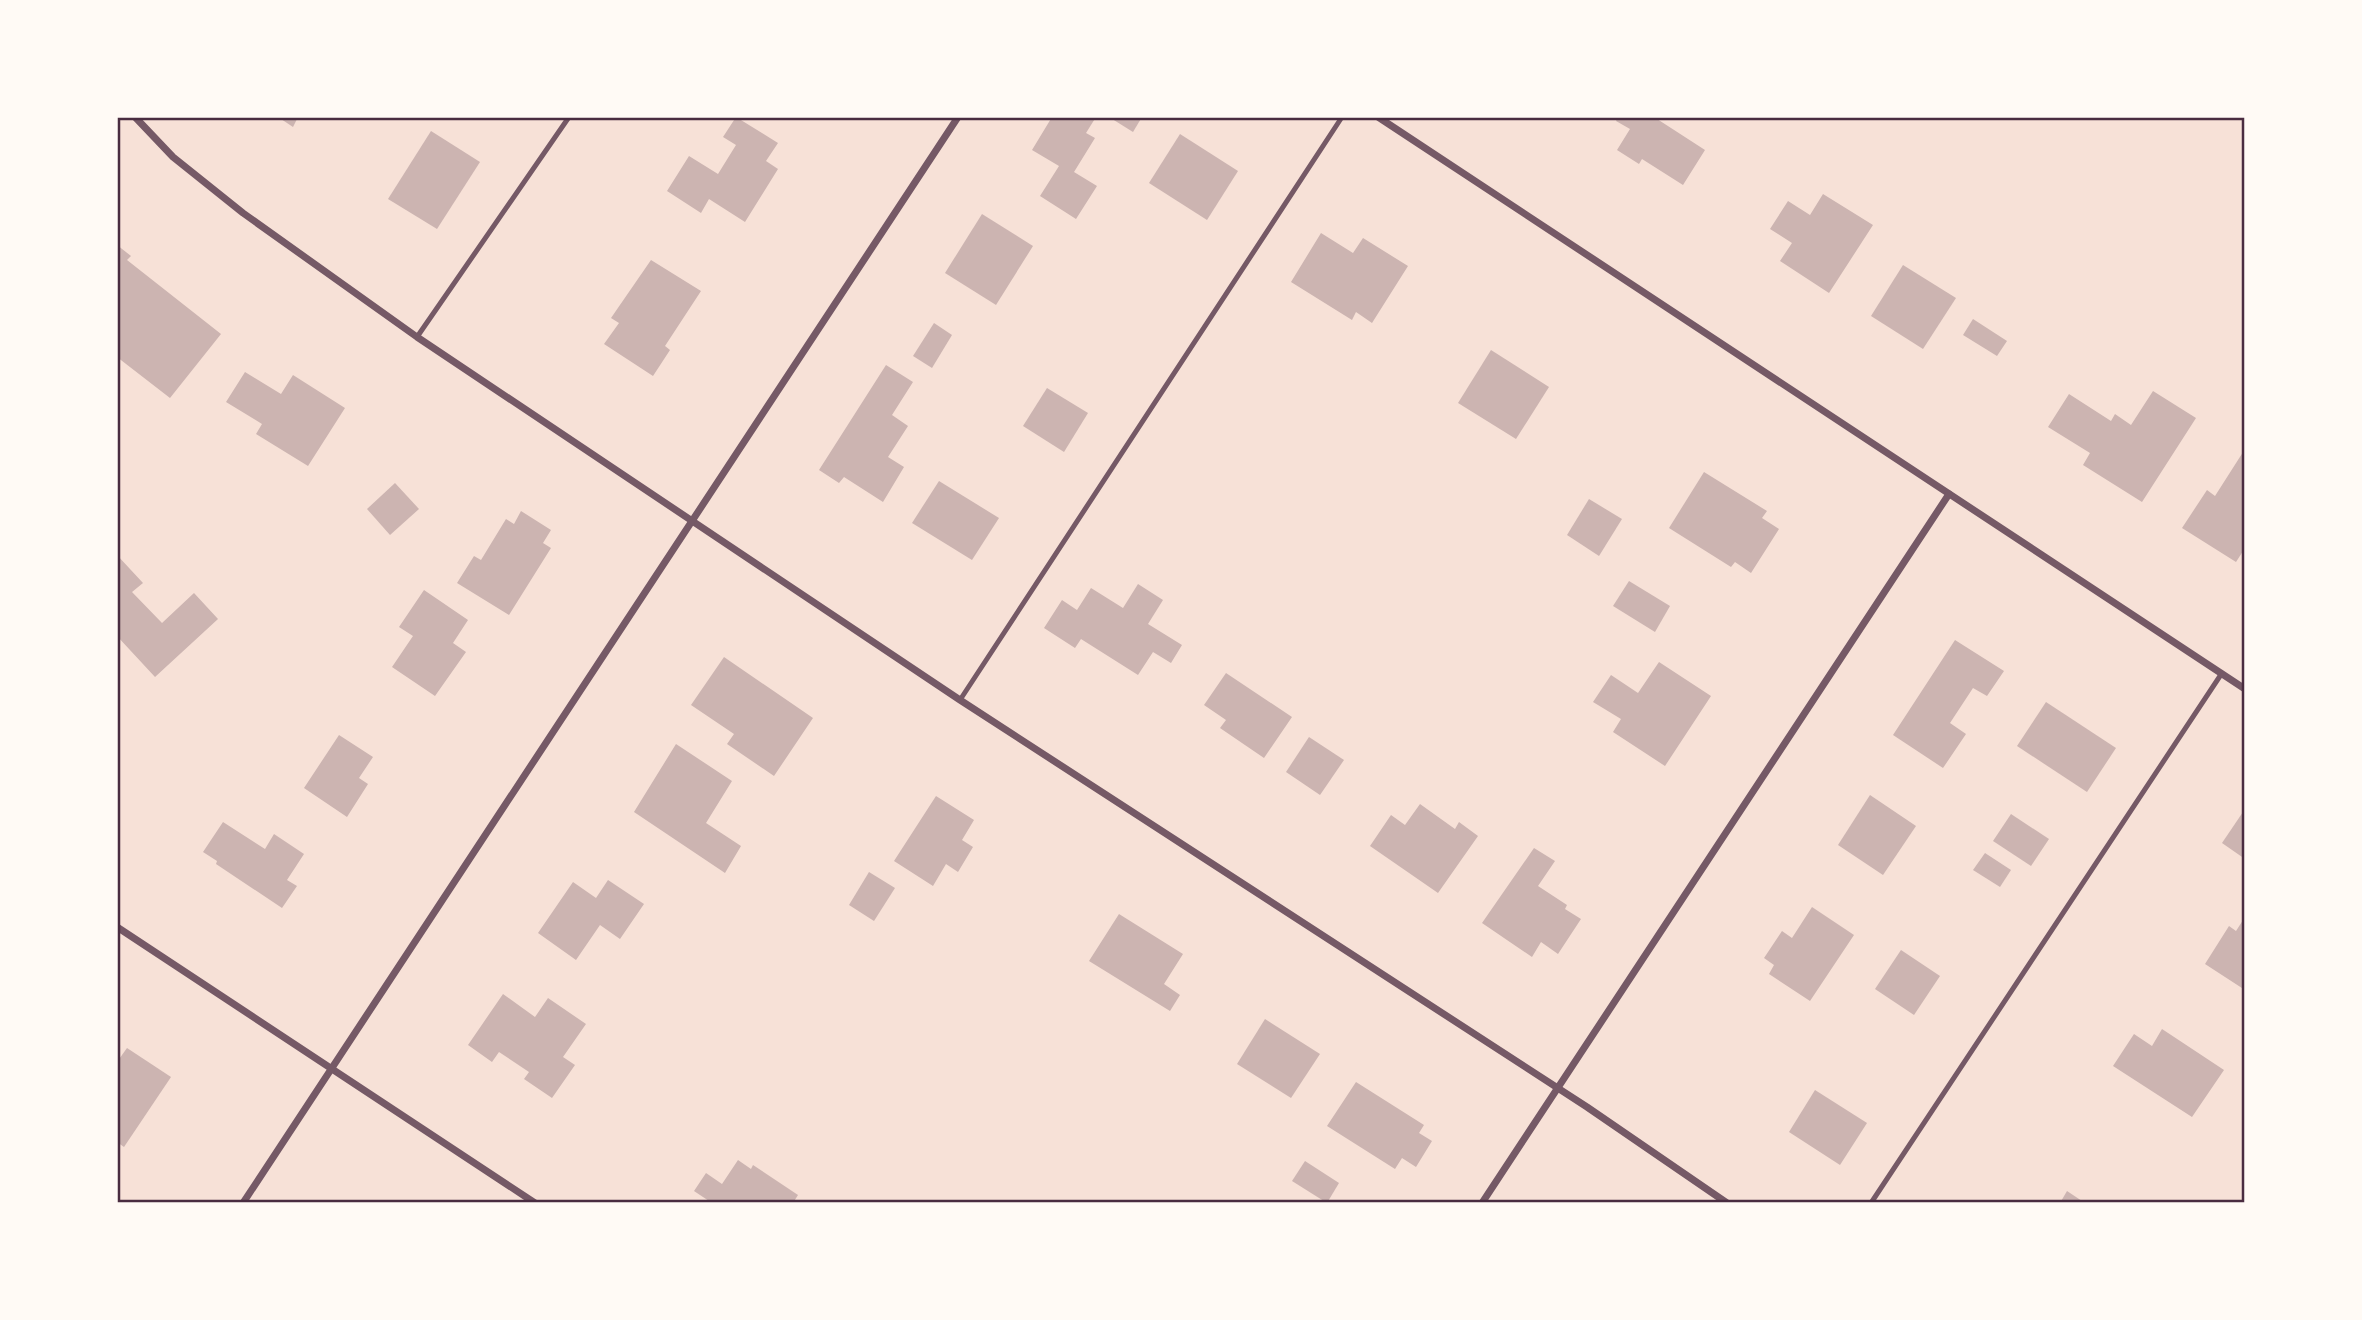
<svg xmlns="http://www.w3.org/2000/svg" width="2362" height="1320" font-family="'Libre Baskerville',serif">
	<style>
		.building { fill: #ccb4b1 }
		.lines { fill: none; stroke-linecap: round; stroke-linejoin: round }
		.service { stroke: #755966; stroke-width: 5 }
		.minor { stroke: #755966; stroke-width: 7 }
		.neatline { fill: none; stroke: #4a2c40; stroke-width: 2.5 }
	</style>
	<rect width="100%" height="100%" fill="#f7e1d7"/>
	<g class="building">
		<path d="M278,117h20l-5,10z"/>
		<path d="M736,117l42,26 -12,18 12,8 -33,53 -36,-23 -8,14 -34,-22 22,-35 29,18 18,-29 -13,-8z"/>
		<path d="M1052,117h44l-10,16 9,5 -21,34 23,14 -21,33 -36,-23 19,-30 -27,-16z"/>
		<path d="M1109,117h33l-9,15z"/>
		<path d="M1618,117h36l51,33 -22,35 -41,-26 -3,5 -22,-14 13,-21 -14,-8z"/>
		<path d="M431,131l49,31 -43,67 -49,-30z"/>
		<path d="M1180,134l58,37 -31,49 -58,-37z"/>
		<path d="M1823,194l50,31 -44,68 -49,-32 12,-18 -22,-14 18,-28 22,14z"/>
		<path d="M982,214l51,32 -37,59 -51,-32z"/>
		<path d="M1321,233l32,20 10,-15 45,28 -36,57 -16,-11 -4,8 -61,-38z"/>
		<path d="M117,245l14,11 -4,4 94,74 -51,64 -53,-41z"/>
		<path d="M651,260l50,31 -36,55 5,4 -17,26 -49,-32 15,-21 -8,-5z"/>
		<path d="M1903,265l53,33 -33,51 -52,-33z"/>
		<path d="M1973,319l34,22 -10,15 -34,-21z"/>
		<path d="M934,323l18,12 -20,33 -19,-12z"/>
		<path d="M1491,350l58,37 -33,52 -58,-36z"/>
		<path d="M886,365l27,17 -21,33 16,11 -20,31 16,10 -21,35 -39,-25 -5,6 -20,-13z"/>
		<path d="M245,372l36,22 12,-19 52,33 -37,58 -52,-32 6,-10 -36,-22z"/>
		<path d="M1047,388l41,25 -24,39 -41,-26z"/>
		<path d="M2153,391l43,27 -54,84 -59,-37 7,-12 -42,-26 21,-33 42,27 4,-7 16,11z"/>
		<path d="M2245,449v99l-9,14 -54,-34 25,-38 8,6z"/>
		<path d="M1704,472l63,39 -5,7 17,11 -28,44 -16,-11 -4,5 -62,-39z"/>
		<path d="M939,481l60,37 -27,42 -60,-37z"/>
		<path d="M395,483l24,26 -29,26 -23,-26z"/>
		<path d="M1589,499l33,20 -23,37 -32,-21z"/>
		<path d="M521,511l30,19 -8,13 8,5 -42,67 -52,-32 17,-27 7,4 25,-41 8,5z"/>
		<path d="M117,555l26,28 -11,9 30,31 32,-30 24,26 -63,58 -38,-41z"/>
		<path d="M1629,581l41,25 -15,26 -42,-26z"/>
		<path d="M1138,584l25,16 -15,24 34,21 -11,18 -18,-11 -15,23 -57,-36 -6,9 -31,-20 18,-28 15,10 14,-22 32,20z"/>
		<path d="M424,590l44,30 -15,23 13,9 -31,44 -43,-29 21,-31 -14,-9z"/>
		<path d="M1955,640l49,31 -17,25 -14,-8 -23,35 16,11 -23,34 -50,-33z"/>
		<path d="M724,657l89,61 -39,58 -47,-32 7,-10 -43,-29z"/>
		<path d="M1659,662l52,34 -46,70 -52,-34 8,-13 -28,-17 18,-27 27,18z"/>
		<path d="M1226,673l66,44 -28,41 -44,-30 6,-8 -22,-15z"/>
		<path d="M2046,702l70,46 -29,44 -70,-46z"/>
		<path d="M339,735l34,22 -14,21 9,6 -21,33 -43,-29z"/>
		<path d="M1309,737l35,23 -24,35 -34,-23z"/>
		<path d="M676,744l56,37 -26,42 35,23 -16,27 -91,-61z"/>
		<path d="M1870,795l46,31 -33,49 -45,-30z"/>
		<path d="M936,796l38,24 -12,20 11,7 -15,25 -12,-8 -13,22 -39,-25z"/>
		<path d="M1420,804l35,25 4,-7 19,14 -40,57 -68,-47 21,-31 14,10z"/>
		<path d="M2245,809v50l-23,-16z"/>
		<path d="M2011,814l38,25 -18,27 -38,-25z"/>
		<path d="M223,822l42,27 9,-15 30,20 -17,26 10,6 -15,22 -66,-44 1,-3 -14,-9z"/>
		<path d="M1534,848l21,13 -17,25 29,19 -2,4 16,10 -23,35 -17,-12 -9,15 -50,-34z"/>
		<path d="M1985,853l26,17 -11,17 -27,-17z"/>
		<path d="M869,872l26,16 -21,33 -25,-16z"/>
		<path d="M608,880l36,24 -24,35 -20,-14 -24,35 -38,-27 35,-51 23,16z"/>
		<path d="M1812,907l42,28 -44,66 -41,-27 5,-9 -10,-7 18,-27 10,7z"/>
		<path d="M1119,914l64,40 -19,30 16,11 -10,16 -81,-50z"/>
		<path d="M2245,917v73l-40,-26 24,-38 7,5z"/>
		<path d="M1901,950l39,26 -26,39 -39,-26z"/>
		<path d="M503,994l32,23 13,-19 38,26 -23,33 12,8 -23,33 -28,-19 5,-7 -30,-20 -7,10 -24,-17z"/>
		<path d="M1265,1019l55,35 -29,44 -54,-34z"/>
		<path d="M2162,1029l62,41 -32,47 -79,-51 21,-32 18,12z"/>
		<path d="M127,1048l44,29 -47,70 -7,-5v-80z"/>
		<path d="M1356,1082l68,43 -5,8 13,8 -16,26 -14,-9 -7,11 -68,-43z"/>
		<path d="M1815,1090l52,33 -27,42 -51,-33z"/>
		<path d="M738,1160l13,9 2,-4 45,30 -5,8h-81l-18,-12 12,-18 16,11z"/>
		<path d="M1305,1161l34,22 -12,20 -35,-22z"/>
		<path d="M2067,1191l18,12h-25z"/>
	</g>
	<g class="lines">
		<g class="service">
			<path d="M417,337l152,-220"/>
			<path d="M960,700l382,-583"/>
			<path d="M1871,1203l351,-530"/>
		</g>
		<g class="minor">
			<path d="M135,117l38,40 70,56 174,124 543,363 627,407 140,96"/>
			<path d="M1378,117l867,572"/>
			<path d="M117,927l418,276"/>
			<path d="M243,1203l715,-1086"/>
			<path d="M1482,1203l467,-709"/>
		</g>
	</g>
	<rect width="2362" height="1320" fill="none" stroke="#fffaf5" stroke-width="238"/>
	<rect x="119" y="119" width="2124" height="1082" class="neatline"/>
</svg>
